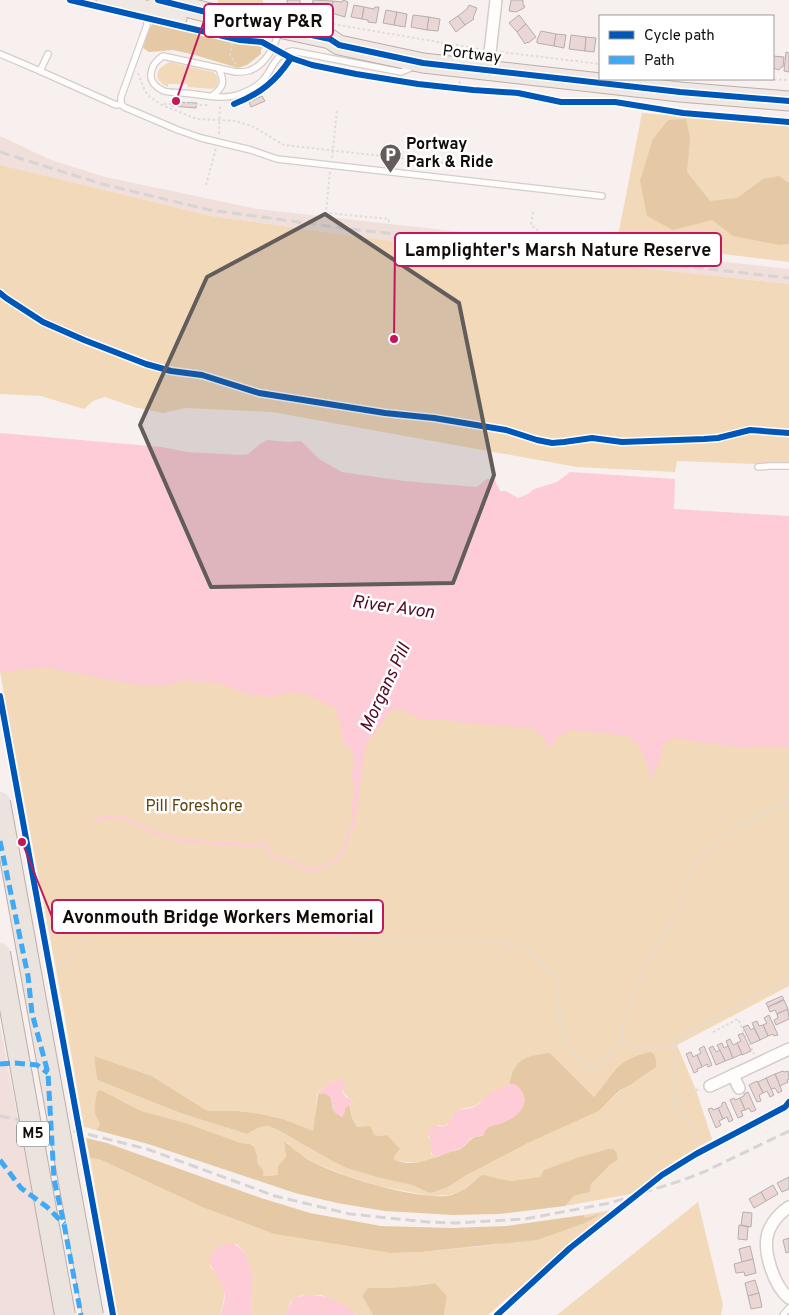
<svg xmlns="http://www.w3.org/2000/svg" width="789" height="1315" font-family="Overpass,sans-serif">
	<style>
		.built { fill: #f0dfda }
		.green { fill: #f2d9ba; fill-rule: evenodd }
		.forest { fill: #e5c9a4 }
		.water { fill: #fdccd6 }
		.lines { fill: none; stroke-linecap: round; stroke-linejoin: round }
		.stream { stroke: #fdccd6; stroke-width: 3 }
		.building { fill: #e9d6d5; stroke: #b5afae }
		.service-casing { stroke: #d3cdcb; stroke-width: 8 }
		.minor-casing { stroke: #d3cdcb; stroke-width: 14 }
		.trunk-casing { stroke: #baafa9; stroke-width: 21 }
		.path { stroke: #dedbda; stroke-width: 2; stroke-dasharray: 2.5 2.5; stroke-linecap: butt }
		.service { stroke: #fefdfc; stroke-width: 5.5 }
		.minor { stroke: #fefdfc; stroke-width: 11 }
		.trunk { stroke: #f0e8e4; stroke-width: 19 }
		.rail { stroke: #d7d5d4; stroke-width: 3; stroke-dasharray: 10 5; stroke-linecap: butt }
		.motorway-bridge-casing { stroke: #baafa9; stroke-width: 22; stroke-linecap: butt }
		.motorway-bridge { stroke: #ebe3de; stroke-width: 20 }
		.quiet { stroke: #3fa9f5; stroke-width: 5; stroke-dasharray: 10 5; stroke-linecap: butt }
		.cycleway-casing { stroke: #fff; stroke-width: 9 }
		.cycleway { stroke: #0057b8; stroke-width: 6 }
		.marked { fill: #625c5a; fill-opacity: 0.2; stroke: #625c5a; stroke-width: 4; stroke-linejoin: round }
		.labels { text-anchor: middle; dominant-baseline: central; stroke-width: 5; stroke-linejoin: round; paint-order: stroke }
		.shield { fill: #fff; stroke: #585554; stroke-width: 1 }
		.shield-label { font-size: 15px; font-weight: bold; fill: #110c0a }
		.street-label { font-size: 16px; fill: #110c0a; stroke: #fff }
		.poi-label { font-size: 16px; font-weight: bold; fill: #110c0a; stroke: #fff; text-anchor: start }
		.park-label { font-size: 16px; fill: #60420e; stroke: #fff }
		.water-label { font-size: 18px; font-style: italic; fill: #510b26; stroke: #fff }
		.leader { fill: none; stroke: #c2185b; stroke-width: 2 }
		.callout-dot { fill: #c2185b; stroke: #fff; stroke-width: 2 }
		.callout { fill: #fff; stroke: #c2185b; stroke-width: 2 }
		.callout-label { font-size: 18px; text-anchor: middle; font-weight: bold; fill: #110c0a }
	</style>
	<rect width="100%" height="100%" fill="#f8f0ee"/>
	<g class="built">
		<path d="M0,136l51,24 54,17 152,32 532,60v15l-421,-46 -157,-22 -143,-35 -68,-16z"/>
		<path d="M0,1025l56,290h-56z"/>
	</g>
	<g class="green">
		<path d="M218,0h45v2l-2,13 -40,-6 -3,-6z"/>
		<path d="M170,62l43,10c5,4 6,7 4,14l-5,3 -24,-2 -1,-3h-19v3c-16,-7 -13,-19 2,-25z"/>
		<path d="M642,113l147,12v137l-172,-21z"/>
		<path d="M0,165l68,16 143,35 157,22 421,46v179l-33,1 -79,-3 -2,11 -98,-5 -305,-55 -86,-4 -23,5 -29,-6 -29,-10 -12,4 -9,8 -43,-13 -41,-2z"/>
		<path d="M0,590l248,32 117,112 12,-24 412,-24v300l-112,59 19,45 16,49 -34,20 -47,35 -66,12 9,-10 16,-4 1,-8 19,-19 8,-5 -1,-7 -3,-4h-6l-29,8 -34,13 -5,7 -30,4 -21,-5h-9l-22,17 -8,2 -20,1 -51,-10 -34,-11 -30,-12 -17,-10 -10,-10h-4l2,14 -8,18 -15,1 -2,-9 -4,-5v-7l-3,-10 -4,-1 -9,-1 -55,-20 -45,-12 -16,-8 -29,13 4,6v3l-4,5 -12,-3 -22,-126 -62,-329zM550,1053l44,44 7,-7 51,-20 -20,14 -12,7 -21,20 -71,32 -63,33 -17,11 -16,6 -5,-1 -15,-7 -32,-7 -34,-10 -14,-7 -54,-31 -11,-4 -7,1 -13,7 -64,-20 -86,-34 -3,-24 58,20 54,34 5,1h27l23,3 22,5 31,13 3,-39 1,-2 8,-4 4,-6 5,1 8,4 -1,2c1,5 4,8 9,11l2,5 -4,1 3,13 5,9 10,-1 7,9 7,1 13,20 -1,4 3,1c13,1 28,4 40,-4l-5,-3v-13l-3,-5 10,-11 6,1 2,-1 4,-3 1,-4 10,-9 14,-3 20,-15 14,-6 2,-10z"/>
		<path d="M90,1158l11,2 101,47 72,27 116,19 31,-1 73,-7 69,-15 22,-7 -1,-8 27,-5 -37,30 -86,75h-44l3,-19 -12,-13c-22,4 -44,5 -66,5l-7,8 11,19h-17l-34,-20h-16l-7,1 -9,6 -1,7 -3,6h-35c1,-19 4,-60 -15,-71l-26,22c3,5 7,8 10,13 7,12 4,23 0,36h-102z"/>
		<path d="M698,1202l25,103 -2,10h-164z"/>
	</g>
	<g class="forest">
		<path d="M154,21h19l88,26v7l-14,11 -9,3 -43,-13 -22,-5 -24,2 -6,-4 4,-14z"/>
		<path d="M686,119l4,19 -3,34 23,29 27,-3 26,-19 16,-3 10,7v61l-9,1 -47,-9 -21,-16 -39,10 -26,-14 -7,-35 13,-42 15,-19z"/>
		<path d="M650,1052l4,2 2,6v7l-24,17 -13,7 -20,20 -71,32 -63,33 -17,11 -16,6 -5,-1 -15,-7 -32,-7 -34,-10 -14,-7 -54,-31 -10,-4 -8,1 -13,7 -64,-20 -86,-34 -3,-24 58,20 54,34 5,1h27l23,3 22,5 30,12 5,-37 8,-1 5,5 2,12 11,4 1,-6 4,-3 3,13 5,9 10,-1 4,1 3,8 7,1 6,-1 13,14 -6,7v4c20,7 35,0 53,-7 5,-2 11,-2 15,-5 9,-7 7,-11 20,-12 5,-11 9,-10 20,-13l9,-39 -2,1c5,-27 17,-29 41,-32l44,44c8,-9 15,-20 23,-29 8,-8 23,-14 33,-16z"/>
		<path d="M100,1090l41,21 45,12 55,20 9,1 4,2 3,9v7l6,8v6l15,-1v-9l8,-9 -2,-15c6,2 10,8 15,11 5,4 11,8 16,10 28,14 107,39 137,32 10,-3 20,-12 28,-19l4,-1 26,6 30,-4 4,-7 35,-13 29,-8h6l3,4 1,7 -8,5 -19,19 -1,8 -16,4 -9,10 -66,8 -46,1 -68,-4 -48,-8 -42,-10 -147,-49 -52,-14 4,-5c-1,-4 -4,-8 -5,-12 -1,-6 1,-14 2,-21z"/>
		<path d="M86,1138l21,5 154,55 49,15 71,13 70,2 55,-2 78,-11 1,3 16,-4 -16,9 -48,17 -116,12 -31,1 -116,-19 -72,-27 -101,-47 -11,-2z"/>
		<path d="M435,1283l12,13 -3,19h-71l-11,-19 6,-8c23,0 45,-1 67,-5z"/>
	</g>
	<g class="water">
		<path d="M0,433l161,14 27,5 54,3 6,-1 12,-10 7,-4 22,2 12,-1 18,18 23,13 62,9 73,6 10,-8h7l6,12h6l12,7 10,-4 6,-5 23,-7 13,-10 105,7 -1,30 115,7v231l-34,-1 -11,2 -71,-10 -7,3 -5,10 -1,12 -7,9 -2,12 -3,-17 -6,-16 -5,-8 -9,-7 -57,-6 -15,8 -5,11 -10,-14 -9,-7 -67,-5 -25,-4h-20l-17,-9 -13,1 -9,15 -13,14 -4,14 -9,70 -2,2 -1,-23 3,-15 -4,-14 3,-11 -2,-12 -9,-9 -2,-16 -4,-10 -1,-8 -29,-13 -18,-3 -18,5 -24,-3 -27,-11 -35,-3 -16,5 -26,1 -97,-19 -46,5z"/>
		<path d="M341,1078l3,2 1,3 -3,5 1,5 3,4 5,2 2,4 -8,5 -2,9h-2l-7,-5c-3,-11 -1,-20 -16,-18l-1,-2 9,-5 4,-6 5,1z"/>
		<path d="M514,1084c7,3 10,10 11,17 -2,11 -13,19 -23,22 -4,2 -12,2 -15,5 -2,2 -3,5 -3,7l-13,3 -9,10 -26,9c-6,-3 -5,-6 -5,-13 0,-4 -2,-7 -3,-11 8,-14 13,-2 20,-9 3,-3 3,-7 6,-10 6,-7 15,-4 22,-8 4,-2 6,-6 9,-8 8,-7 18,-12 29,-14z"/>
		<path d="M231,1243c26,7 21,51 20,72h-31c3,-8 6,-16 4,-24 -2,-14 -21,-25 -11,-39 5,-6 11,-8 18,-9z"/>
		<path d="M306,1295c21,0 35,5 50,20h-70c8,-15 1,-16 20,-20z"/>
	</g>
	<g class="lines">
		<path class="stream" d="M94,820c10,0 17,-5 25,-4l37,17 28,8 46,3c10,-3 9,-1 17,3l15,-4 4,2c1,2 2,5 3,7 5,7 18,8 25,11 5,2 8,6 14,7 9,2 29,-9 34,-16 3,-5 3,-10 5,-15 1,-7 7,-11 7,-18"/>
	</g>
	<g class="building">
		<path d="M287,0h13v8h-12z"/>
		<path d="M313,0l20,1 -2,12 -19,-4z"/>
		<path d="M343,0l5,2 -3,15 -14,-4 2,-12 9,1z"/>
		<path d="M511,0h12v5l2,1 -1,2 -8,4 -7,-1z"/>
		<path d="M354,5l10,2 -2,12 -11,-2z"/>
		<path d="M469,5l8,3 -4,10 1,1 -9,6 -7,-9 9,-7z"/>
		<path d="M364,7l10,2 1,-2h4l-3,16 -8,-1v-2l-6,-1z"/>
		<path d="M386,10l11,2 -3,13 -11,-2z"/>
		<path d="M397,12l10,2 -2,13 -11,-2z"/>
		<path d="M413,15l16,2 -2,13 -16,-3z"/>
		<path d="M519,15l7,9 -9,8 -8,-9z"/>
		<path d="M458,16l7,9 -9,7 -7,-10z"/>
		<path d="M429,17l11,2 -2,12 -11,-1z"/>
		<path d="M526,24l10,13 -8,6 -1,-1 -2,2 -8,-12z"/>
		<path d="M541,31l15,3 -2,12 -17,-3v-3z"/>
		<path d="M556,34l10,1 -2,13 -10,-2z"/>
		<path d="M571,35l15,2 -1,14 -16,-2z"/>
		<path d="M586,37l10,1 -2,14 -9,-1z"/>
		<path d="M786,52l3,1v19l-5,-1z"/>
		<path d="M773,56l11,1 -1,10h-2l-2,3 -6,-2z"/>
		<path d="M262,96l3,5 -14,6 -2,-5z"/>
		<path d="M173,102l24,1 -1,5 -24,-2z"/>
		<path d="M782,996l2,3 -16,8 -2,-4z"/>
		<path d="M784,1000l4,9 -11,5 -2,-4 -5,2 -2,-5z"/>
		<path d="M788,1009l1,10 -13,6 -2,-5 4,-2 -1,-4z"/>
		<path d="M769,1015l9,20 -4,1 -1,-2 -5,2 -5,-11 4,-2 -3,-5z"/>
		<path d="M757,1021l2,5 4,-1 5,11 -8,4 -8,-17z"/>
		<path d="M748,1025l3,5 3,-2 6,12 -9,4 -8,-17z"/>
		<path d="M743,1033l8,18 -9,4 -5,-12 4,-2 -3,-6z"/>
		<path d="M730,1039l3,6 4,-2 5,11 -9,4 -7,-17z"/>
		<path d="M722,1043l2,5 4,-2 5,12 -8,3 -8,-16z"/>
		<path d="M704,1046l8,19 -4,2 -1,-3 -5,3 -5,-12 4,-2 -2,-4z"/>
		<path d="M713,1046l3,6 4,-2 5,11 -9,4 -7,-17z"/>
		<path d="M691,1052l2,5 4,-2 5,12 -5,2 1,2 -4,2 -8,-19z"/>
		<path d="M783,1071l1,1 4,-1 1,8 -2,1 1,2 -8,4 -5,-12z"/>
		<path d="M775,1074l7,17 -4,2 -3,-5 -4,1 -5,-11z"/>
		<path d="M766,1078l8,17 -4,2 -3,-6 -4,2 -5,-11z"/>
		<path d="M757,1081l6,12 -4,2 2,6 -4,1 -8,-17z"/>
		<path d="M748,1092l8,18 -5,2 -2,-4 -4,2 -5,-12 4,-2v-2z"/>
		<path d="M734,1098l1,2 5,-2 5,12 -4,1 2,5 -5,2 -8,-18z"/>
		<path d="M725,1102l8,18 -4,2 -2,-5 -4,2 -5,-11 4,-2v-3z"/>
		<path d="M712,1108l1,2 5,-2 5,11 -4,2 2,4 -5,3 -8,-19z"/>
		<path d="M789,1177v12l-7,3 -5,-9z"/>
		<path d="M773,1185l5,9 -12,7 -5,-9z"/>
		<path d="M761,1192l5,9 -12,7 -5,-9z"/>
		<path d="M743,1212l9,1 -1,14 -10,-2z"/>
		<path d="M739,1225l9,2 -1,13 -9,-1z"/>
		<path d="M789,1238v14l-3,1 -3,-13z"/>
		<path d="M750,1246l3,13 -11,3 -3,-13z"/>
		<path d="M753,1259l3,14 -11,3 -1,-4 -8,1 -2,-9z"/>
		<path d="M755,1280l4,13 -11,3 -3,-13z"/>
		<path d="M759,1293l3,14 -11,2 -3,-13z"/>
	</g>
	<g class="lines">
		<defs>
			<g id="service">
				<path d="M278,32c-2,15 -15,35 -30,39 -4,1 -9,1 -12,1l-73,-16c-7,5 -11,9 -12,18 -1,8 6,14 13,17 6,2 13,1 19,2 16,1 39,7 54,2 9,-3 20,-8 26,-15 11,-12 10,-25 29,-29l109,21 12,-5"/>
				<path d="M0,54l40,17"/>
				<path d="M48,54l-8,17 76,34 5,-1 3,3 54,23 23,8 50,12 26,9 325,37"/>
				<path d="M212,96c12,-9 13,-14 7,-27"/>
				<path d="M121,104v-7l26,-72 -1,-12"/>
				<path d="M758,467l11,-1h20"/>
				<path d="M497,1315l73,-67 92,-73 34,-21 89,-47 4,-5"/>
				<path d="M783,1315l6,-7"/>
			</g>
			<g id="minor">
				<path d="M488,70l8,-70"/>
				<path d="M733,1075l6,13"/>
				<path d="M710,1086l79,-37"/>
				<path d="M789,1207c-8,5 -16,14 -20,23 -8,19 5,56 20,68"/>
			</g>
			<g id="trunk">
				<path d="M106,0l71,18"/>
				<path d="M158,0l56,14 116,25 9,6 84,18 257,29 109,9"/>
			</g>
		</defs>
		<use href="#service" class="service-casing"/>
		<use href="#minor" class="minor-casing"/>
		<use href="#trunk" class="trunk-casing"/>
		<g class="path">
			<path d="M255,8l1,-8"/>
			<path d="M333,24l146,25"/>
			<path d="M262,49v-7"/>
			<path d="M501,52l99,12"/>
			<path d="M236,64l-6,-9 2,-11 8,-4"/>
			<path d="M138,73l7,18 5,6 12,8 35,14 38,2 17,5 32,19 169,19"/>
			<path d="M754,79l35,1"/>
			<path d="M459,89l1,-8"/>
			<path d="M180,102l17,3h13"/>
			<path d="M164,104h8l4,-3"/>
			<path d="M219,134l1,-29"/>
			<path d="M332,158l5,-48"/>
			<path d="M330,172l-4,41 63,6 -1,6"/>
			<path d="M206,185l10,-37"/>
			<path d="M533,212l-2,13 21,17"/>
			<path d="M37,926l44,-11 22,1"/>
			<path d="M48,984l55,-68 198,15 89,10 98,-1 39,8 30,30 3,43 8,27 25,22 30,-30"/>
			<path d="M713,1032l25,-13 16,35"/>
			<path d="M675,1044l-41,4 -11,-8 -1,-14 11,-31 19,-43 24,-34 6,-14 4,-25 13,-21 23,-21 42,-24 22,-9 1,-7h2"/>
			<path d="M675,1104l25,-16"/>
			<path d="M696,1145l2,-11 -23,-28 -1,-56c1,-9 5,-12 12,-17l103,-55"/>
		</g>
		<use href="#service" class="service"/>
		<use href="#minor" class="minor"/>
		<use href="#trunk" class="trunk"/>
		<g class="rail">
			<path d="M0,152l102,32 108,26 132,18 447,50"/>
			<path d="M0,1116l83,17 64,16 128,47 75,18 78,8 27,1 70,-4 85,-16 73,-23 23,-9 83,-40"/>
		</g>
		<defs>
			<g id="motorway-bridge">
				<path d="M0,802l93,513"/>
				<path d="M0,953l65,362"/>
			</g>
		</defs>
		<use href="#motorway-bridge" class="motorway-bridge-casing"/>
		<use href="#motorway-bridge" class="motorway-bridge"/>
		<g class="quiet">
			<path d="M0,841l28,135 4,37 16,60 6,106 10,45 17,91"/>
			<path d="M0,1064l15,-1 22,2 11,8"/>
			<path d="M0,1160l21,28 26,19 17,17"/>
		</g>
		<defs>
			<g id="cycleway">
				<path d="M70,0l170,40 22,2 29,16"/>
				<path d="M158,0l56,14 116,25 9,6 84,18 257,29 109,9"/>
				<path d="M234,104c26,-10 42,-23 57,-46l21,7 44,9 62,10 55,6 45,3 43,9h54l68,11 106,9"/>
				<path d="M0,293l6,5 37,24 41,18 62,24 25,7 31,4 57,18 126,20 49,5 72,12 31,10 15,3 12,-1 28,-4 30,4 82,-3 14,-1 32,-8 39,3"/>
				<path d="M0,696l113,619"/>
				<path d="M497,1315l73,-67 92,-73 34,-21 89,-47 4,-5"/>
			</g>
		</defs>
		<use href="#cycleway" class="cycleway-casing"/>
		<use href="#cycleway" class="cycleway"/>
	</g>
	<path class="marked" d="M325,214l134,89 35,172 -41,108 -242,4 -71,-162 67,-148z"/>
	<defs>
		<symbol id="parking-pin" viewBox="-11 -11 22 30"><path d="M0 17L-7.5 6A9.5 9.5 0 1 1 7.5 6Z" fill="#625c5a" stroke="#fff"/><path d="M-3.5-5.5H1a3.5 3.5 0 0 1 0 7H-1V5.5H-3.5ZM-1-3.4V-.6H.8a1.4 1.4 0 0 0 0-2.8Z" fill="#fff"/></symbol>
	</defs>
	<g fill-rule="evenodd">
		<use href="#parking-pin" x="378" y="142" width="25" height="34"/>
	</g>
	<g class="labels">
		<rect class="shield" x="17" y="1121.5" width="32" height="25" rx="4"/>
		<g class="shield-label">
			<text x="33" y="1134">M5</text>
		</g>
		<g class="street-label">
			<text transform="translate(472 55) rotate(7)">Portway</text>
		</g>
		<g class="poi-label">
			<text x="406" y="145">Portway<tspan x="406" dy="18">Park &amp; Ride</tspan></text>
		</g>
		<g class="park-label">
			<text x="194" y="807">Pill Foreshore</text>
		</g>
		<g class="water-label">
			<text transform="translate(393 608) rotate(8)">River Avon</text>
			<text transform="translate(386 688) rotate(-65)">Morgans Pill</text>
		</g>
	</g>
	<path class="leader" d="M176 101L204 21M394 339L395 249M22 842L52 917"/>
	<g class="callout-dot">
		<circle cx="176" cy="101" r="5"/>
		<circle cx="394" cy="339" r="5"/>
		<circle cx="22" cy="842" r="5"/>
	</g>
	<g class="callout">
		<rect x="204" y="4" width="129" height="33" rx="5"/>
		<rect x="395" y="233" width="326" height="33" rx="5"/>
		<rect x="52" y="900" width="331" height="33" rx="5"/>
	</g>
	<g class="callout-label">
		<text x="268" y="27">Portway P&amp;R</text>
		<text x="558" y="256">Lamplighter's Marsh Nature Reserve</text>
		<text x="218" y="923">Avonmouth Bridge Workers Memorial</text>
	</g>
	<rect x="599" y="15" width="175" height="65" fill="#ffffff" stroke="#a09e9d"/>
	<rect x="609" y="31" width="25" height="8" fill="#0057b8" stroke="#a09e9d"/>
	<text x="644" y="40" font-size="15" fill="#110c0a">Cycle path</text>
	<rect x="609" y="56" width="25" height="8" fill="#3fa9f5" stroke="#a09e9d"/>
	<text x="644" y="65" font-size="15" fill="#110c0a">Path</text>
</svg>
